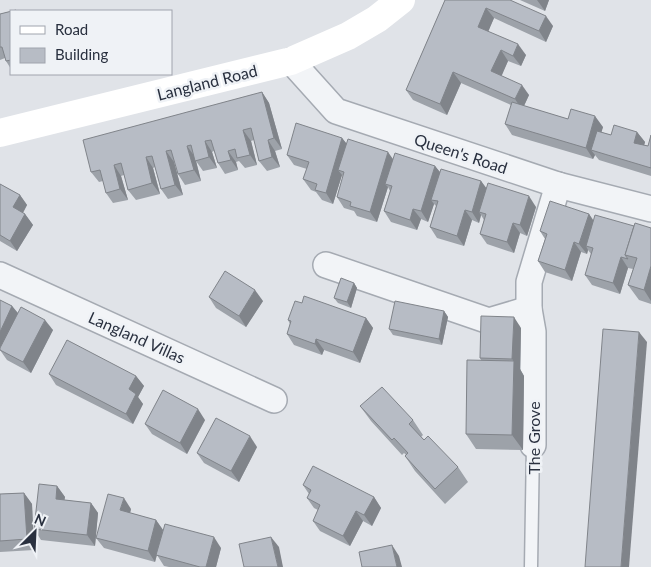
<svg xmlns="http://www.w3.org/2000/svg" width="651" height="567" font-family="Lato,sans-serif">
	<style>
		.lines { fill: none; stroke-linecap: round; stroke-linejoin: round }
		.lane-casing { stroke: #a5aab2; stroke-width: 15 }
		.street-casing { stroke: #a5aab2; stroke-width: 28 }
		.lane { stroke: #f2f4f7; stroke-width: 12 }
		.street { stroke: #f2f4f7; stroke-width: 25 }
		.secondary { stroke: #fff; stroke-width: 28 }
		.wall { fill: #9da2a9 }
		.shaded-wall { fill: #80848a }
		.building { fill: #b7bcc5; stroke: #80848a }
		.labels { text-anchor: middle; dominant-baseline: central; stroke-width: 5; stroke-linejoin: round; paint-order: stroke }
		.street-label { font-size: 16px; fill: #29303f; stroke: #eff2f6 }
	</style>
	<rect width="100%" height="100%" fill="#e0e3e8"/>
	<g class="lines">
		<defs>
			<path id="lane" d="M531,567l2,-122"/>
			<g id="street">
				<path d="M291,61l45,50 222,74 93,24"/>
				<path d="M326,265l163,56 40,-12"/>
				<path d="M0,275l274,125"/>
				<path d="M533,445v-113l-4,-23v-27l29,-97"/>
			</g>
		</defs>
		<use href="#lane" class="lane-casing"/>
		<use href="#street" class="street-casing"/>
		<use href="#lane" class="lane"/>
		<use href="#street" class="street"/>
		<path class="secondary" d="M0,133l291,-72 57,-25 29,-17 24,-19"/>
	</g>
	<g class="wall">
		<path d="M445,0h65l43,26 -7,16 -52,-24 -6,13 38,24 -5,11 -13,-5 -7,15 28,19 -5,11 44,13 35,8 -2,5 10,3 26,-3 8,10 -1,3 4,1 3,-11v41l-52,-16 -4,-5 -2,4 -81,-24 -7,-11 6,-19 -50,-22 -14,32 -34,-15 -7,-10z"/>
		<path d="M520,0h29l-4,11z"/>
		<path d="M16,10l1,1h-6v58l-5,-8 -1,-3 -5,2v-46z"/>
		<path d="M262,92l7,11 13,46 -7,2 5,16 -13,4 -8,-10 -5,-21 -3,1 6,24 -12,3 -6,-7 -3,1 2,8 -13,4 -7,-11 -4,-12 -2,1 5,16 -14,3 -7,-10 5,20 -16,4 -7,-11 -3,-12h-1l9,33 -15,4 -7,-10 -6,-22 -2,1 7,26 -24,6 -8,-10 -4,-15 -3,1 7,24 -15,3 -7,-10 -3,-12 -4,1 -8,-10z"/>
		<path d="M342,138l4,5 47,16 42,7 5,6 41,9 6,8 49,18 -9,29 -7,-3 -6,20 -27,-9 -7,-10 4,-14 -3,-5 -2,8 -7,-3 -8,26 -27,-8 -7,-11 6,-21 -2,-2 -6,18 -7,-3 -4,11 -26,-8 -7,-11 6,-20 -2,-4 -11,35 -20,-6 -3,-5 -10,-3 -7,-11 6,-20 -1,-2 -9,29 -11,-4 -6,-8 -5,-2 -8,-11 4,-10 -13,-4 -7,-10z"/>
		<path d="M0,184l20,11 7,10 -4,8 2,1 8,11 -16,26 -17,-10z"/>
		<path d="M589,214l5,7 57,7v76l-12,-4 -11,-15 5,-16 -5,-1 -8,26 -28,-9 -7,-10 6,-21 -3,-4 -1,4 -6,-2 -9,29 -27,-9 -7,-11 7,-22 -5,-8z"/>
		<path d="M354,283l3,5 -6,20 -13,-5 -4,-5z"/>
		<path d="M209,297l54,4 -17,26 -30,-19z"/>
		<path d="M0,300l12,6 6,7 35,17 -22,43 -24,-13 -7,-10z"/>
		<path d="M302,303l64,15 7,10 -13,35 -36,-13 -2,5 -28,-10 -7,-11 3,-10 -2,-4z"/>
		<path d="M444,311l4,6 -6,28 -49,-10 -4,-6z"/>
		<path d="M521,328l-1,41 4,7 -1,74 -47,-1 -10,-15 15,-74 -1,-2z"/>
		<path d="M49,374l87,2 8,10 -6,11 5,7 -10,20 -77,-39z"/>
		<path d="M360,406l53,14 10,15 -2,2 37,30 10,15 -23,22 -30,-33 -10,-15 1,-1 -2,-2 -2,2 -31,-34z"/>
		<path d="M205,420l-18,34 -35,-20 -7,-10z"/>
		<path d="M257,447l-18,35 -35,-19 -7,-10z"/>
		<path d="M303,485l71,12 7,11 -9,18 -9,-5 -13,25 -30,-15 -7,-10 5,-11 -4,-2 -7,-10 2,-4z"/>
		<path d="M57,486l8,11 -1,3 27,3 7,10 -3,33 -54,-6 -7,-11z"/>
		<path d="M24,493l8,11 2,46 -34,2v-58z"/>
		<path d="M131,509l-1,4 26,7 7,10 58,18 -5,19h-47l-5,-1 -7,-11 -2,7 -51,-14 -8,-10z"/>
	</g>
	<g class="shaded-wall">
		<path d="M537,0h12l-4,11z"/>
		<path d="M486,8l8,10 -8,19 -8,-10z"/>
		<path d="M546,16l7,10 -7,16 -7,-11z"/>
		<path d="M518,44l8,11 -5,11 -8,-10z"/>
		<path d="M501,50l7,11 -9,21 -8,-11z"/>
		<path d="M453,72l8,11 -14,32 -7,-11z"/>
		<path d="M522,85l7,10 -7,15 -7,-11z"/>
		<path d="M262,92l7,11 13,46 -8,-11z"/>
		<path d="M595,116l8,11 -7,24 -5,-1 4,5 -2,4 -7,-11z"/>
		<path d="M243,130l8,11 6,24 -7,-10z"/>
		<path d="M637,132l8,10 -3,11 -8,-10z"/>
		<path d="M342,138l8,10 -12,22 4,5 -9,29 -7,-11z"/>
		<path d="M268,140l7,11 5,16 -8,-10z"/>
		<path d="M205,141l7,11 5,16 -8,-11z"/>
		<path d="M187,146l8,11 6,24 -7,-11z"/>
		<path d="M166,151l8,11 9,33 -8,-10z"/>
		<path d="M228,151l8,11 2,8 -7,-10z"/>
		<path d="M388,152l7,10 -10,22 3,3 -11,35 -7,-10z"/>
		<path d="M146,157l7,11 7,26 -8,-11z"/>
		<path d="M114,165l7,11 7,24 -8,-11z"/>
		<path d="M435,166l8,10 -12,24 3,4 -6,18 -7,-11z"/>
		<path d="M481,181l8,11 -10,20 2,3 -2,8 -7,-11z"/>
		<path d="M20,195l7,10 -7,13 -7,-11z"/>
		<path d="M529,196l7,11 -9,29 -7,-11z"/>
		<path d="M413,209l8,10 -4,11 -7,-10z"/>
		<path d="M465,210l7,10 -8,26 -7,-10z"/>
		<path d="M25,214l8,11 -16,26 -7,-10z"/>
		<path d="M589,214l7,11 -10,21 2,4 -1,4 -8,-10z"/>
		<path d="M513,223l7,10 -6,20 -7,-11z"/>
		<path d="M574,242l7,10 -9,29 -7,-11z"/>
		<path d="M621,257l7,11 -8,26 -7,-11z"/>
		<path d="M651,266v35l-7,-11z"/>
		<path d="M354,283l3,5 -6,20 -4,-6z"/>
		<path d="M255,290l8,11 -17,26 -7,-11z"/>
		<path d="M12,306l8,10 -17,35 -3,-5v-14z"/>
		<path d="M444,311l4,6 -6,28 -3,-6z"/>
		<path d="M514,317l7,11 -1,41 4,7 -1,74 -11,-15 2,-73 -2,-3z"/>
		<path d="M366,318l7,10 -13,35 -7,-11z"/>
		<path d="M45,320l8,10 -22,43 -8,-11z"/>
		<path d="M639,332l8,10 -18,225h-8z"/>
		<path d="M316,339l8,11 -2,5 -7,-11z"/>
		<path d="M136,376l8,10 -6,11 5,7 -10,20 -7,-10 3,-25z"/>
		<path d="M198,409l7,11 -18,34 -7,-11z"/>
		<path d="M250,436l7,11 -18,35 -8,-11z"/>
		<path d="M57,486l8,11 -2,12 -7,-10z"/>
		<path d="M24,493l8,11 2,46 -7,-11z"/>
		<path d="M374,497l7,11 -9,18 -8,-11z"/>
		<path d="M124,498l7,11 -3,12 -8,-11z"/>
		<path d="M91,503l7,10 -3,33 -8,-11z"/>
		<path d="M356,511l7,10 -13,25 -7,-10z"/>
		<path d="M156,520l7,10 -8,32 -7,-11z"/>
		<path d="M214,537l7,11 -5,19h-10z"/>
		<path d="M271,537l8,10 4,20h-5z"/>
		<path d="M392,545l7,11 3,11h-5z"/>
	</g>
	<g class="building">
		<path d="M445,0h65l36,16 -7,15 -53,-23 -8,19 40,17 -5,12 -12,-6 -10,21 31,14 -7,14 -62,-27 -13,32 -34,-14z"/>
		<path d="M16,10v1h-5v49l-5,1 -4,-14h-2v-33z"/>
		<path d="M262,92l12,46 -6,2 4,17 -13,4 -8,-33 -8,2 7,25 -13,3 -2,-9 -7,2 3,9 -13,3 -7,-23 -6,1 4,16 -14,4 -4,-16 -4,1 7,24 -16,4 -7,-24 -5,1 9,34 -14,4 -9,-33 -6,1 6,26 -24,7 -7,-27 -7,2 6,24 -14,4 -6,-23 -9,2 -8,-32z"/>
		<path d="M512,102l56,17 3,-10 24,7 -9,32 -81,-24z"/>
		<path d="M296,123l46,15 -16,55 -11,-3 2,-6 -14,-5 6,-17 -22,-7z"/>
		<path d="M614,125l23,7 -3,11 14,3 3,-11v33l-60,-18 6,-19 14,4z"/>
		<path d="M348,139l40,13 -18,60 -20,-6 1,-4 -14,-5 7,-25 -6,-2z"/>
		<path d="M395,153l40,13 -14,45 -8,-2 -3,11 -26,-9 8,-25 -7,-2z"/>
		<path d="M441,169l40,12 -9,31 -7,-2 -8,26 -27,-9 8,-26 -7,-1z"/>
		<path d="M488,183l41,13 -9,29 -7,-2 -6,19 -27,-8 6,-20 -7,-2z"/>
		<path d="M0,184l20,11 -7,12 12,7 -15,27 -10,-6z"/>
		<path d="M550,201l39,13 -10,30 -5,-2 -9,28 -27,-9 9,-27 -7,-3z"/>
		<path d="M595,215l39,11 -9,29 3,4 -7,-2 -8,26 -28,-8 8,-27 -7,-2z"/>
		<path d="M635,223l16,5v38l-7,24 -16,-5 9,-27 -12,-3z"/>
		<path d="M225,271l30,19 -16,26 -30,-19z"/>
		<path d="M341,278l13,5 -7,19 -13,-4z"/>
		<path d="M304,296l62,22 -13,34 -37,-13 -1,5 -28,-10 4,-13 -3,-1 7,-19 7,2z"/>
		<path d="M0,300l12,6 -12,26z"/>
		<path d="M395,301l49,10 -5,28 -50,-10z"/>
		<path d="M21,307l24,13 -22,42 -23,-12v-2z"/>
		<path d="M481,316l33,1 -2,42 -32,-1z"/>
		<path d="M603,329l36,3 -18,235h-36z"/>
		<path d="M67,340l69,36 -7,13 7,5 -10,20 -77,-40z"/>
		<path d="M467,360l47,1 -2,74 -46,-1z"/>
		<path d="M382,387l31,33 -4,4 15,16 4,-4 30,31 -23,22 -30,-33 3,-3 -14,-15 -2,2 -32,-34z"/>
		<path d="M163,390l35,19 -18,34 -35,-19z"/>
		<path d="M216,418l34,18 -19,35 -34,-18z"/>
		<path d="M313,466l61,31 -10,18 -8,-4 -13,25 -30,-15 7,-16 -13,-7 4,-8 -8,-5z"/>
		<path d="M39,484l18,2 -1,13 35,4 -4,32 -53,-6z"/>
		<path d="M24,493l3,46 -27,2v-47z"/>
		<path d="M108,494l16,4 -4,12 36,10 -8,31 -52,-13z"/>
		<path d="M165,524l49,13 -8,30h-6l-44,-12z"/>
		<path d="M271,537l7,30h-34l-5,-23z"/>
		<path d="M392,545l5,22h-35l-3,-15z"/>
	</g>
	<g class="labels">
		<g class="street-label">
			<text transform="translate(207 82) rotate(-14)">Langland Road</text>
			<text transform="translate(461 153) rotate(18)">Queen's Road</text>
			<text transform="translate(137 337) rotate(24)">Langland Villas</text>
			<text transform="translate(533 438) rotate(-90)">The Grove</text>
		</g>
	</g>
	<rect x="10" y="10" width="162" height="65" fill="#eff2f6" stroke="#a0a4ad"/>
	<rect x="20" y="26" width="25" height="8" fill="#ffffff" stroke="#a0a4ad"/>
	<text x="55" y="35" font-size="15" fill="#29303f">Road</text>
	<rect x="20" y="48" width="25" height="15" fill="#b7bcc5" stroke="#a0a4ad"/>
	<text x="55" y="60" font-size="15" fill="#29303f">Building</text>
	<g transform="translate(35 532) rotate(24)" stroke="#eff2f6" stroke-width="4" paint-order="stroke">
	<path d="M0-4L9 19L0 12L-9 19Z" fill="#29303f"/>
	<text y="-8" font-size="14" font-weight="bold" text-anchor="middle" fill="#29303f">N</text>
	</g>
</svg>
